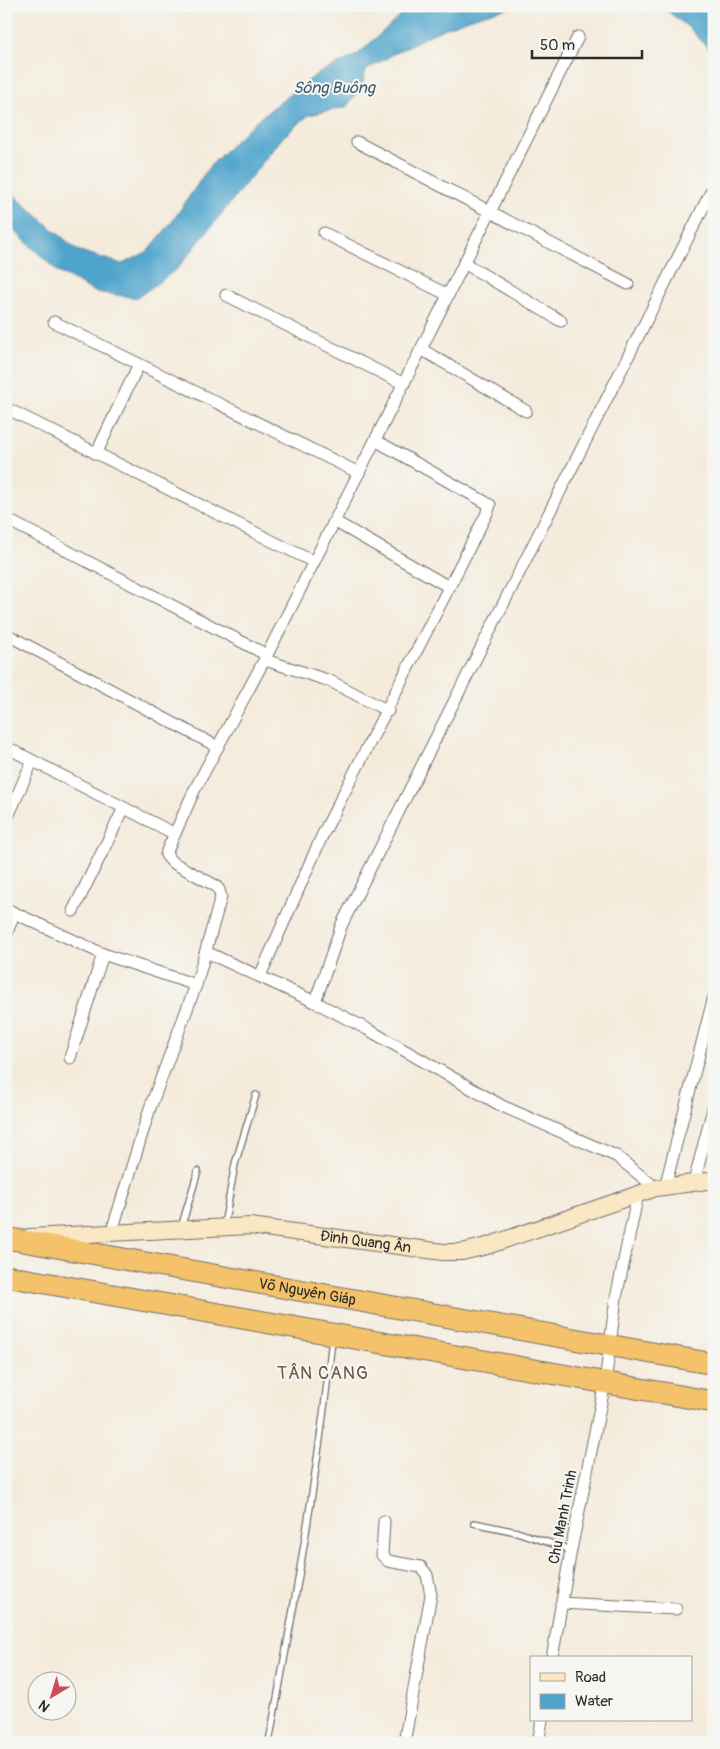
<svg xmlns="http://www.w3.org/2000/svg" width="720" height="1749" font-family="Pangolin,sans-serif">
	<style>
		.water { fill: #50a4cc; stroke: #3e687c }
		.lines { fill: none; stroke-linecap: round; stroke-linejoin: round }
		.lane-casing { stroke: #716e69; stroke-width: 8 }
		.street-casing { stroke: #716e69; stroke-width: 13 }
		.secondary-casing { stroke: #716e69; stroke-width: 18 }
		.highway-casing { stroke: #716e69; stroke-width: 23 }
		.lane { stroke: #fff; stroke-width: 5.5 }
		.street { stroke: #fff; stroke-width: 11 }
		.secondary { stroke: #fae7c3; stroke-width: 16 }
		.highway { stroke: #f3c26a; stroke-width: 21 }
		.labels { text-anchor: middle; dominant-baseline: central; stroke-width: 4; stroke-linejoin: round; paint-order: stroke }
		.street-label { font-size: 15px; fill: #2b2b2b; stroke: #f6f6f2 }
		.water-label { font-size: 16px; font-style: italic; fill: #3a5b6b; stroke: #f6f6f2 }
		.quarter-label { font-size: 18px; letter-spacing: 1px; fill: #6f5548; stroke: #f6f6f2 }
	</style>
	<rect width="100%" height="100%" fill="#f6f6f2"/>
	<filter id="ink" filterUnits="userSpaceOnUse"><feTurbulence type="fractalNoise" baseFrequency=".02" numOctaves="2"/><feDisplacementMap in="SourceGraphic" scale="10" xChannelSelector="R" yChannelSelector="G"/><feConvolveMatrix kernelMatrix="1 2 1 2 8 2 1 2 1" color-interpolation-filters="sRGB"/></filter>
	<filter id="wash" filterUnits="userSpaceOnUse"><feTurbulence type="fractalNoise" baseFrequency=".0096" numOctaves="4" result="noise"/><feDisplacementMap in="SourceGraphic" scale="20" xChannelSelector="R" yChannelSelector="G"/><feGaussianBlur stdDeviation="1.12" result="paint"/><feColorMatrix in="noise" values="0 0 0 0 0 0 0 0 0 0 0 0 0 0 0 0 0 1.4 0 .05"/><feComposite in="paint" operator="in"/></filter>
	<g filter="url(#wash)">
		<rect width="100%" height="100%" fill="#f4ebdb"/>
		<g class="water">
			<path d="M411,6h108c-57,10 -105,35 -154,65l-2,15 -17,21 -37,8 -26,22 -105,131 -41,30 -42,-6 -37,-20 -52,-49v-47l10,21 61,53 45,14 25,-12 25,-30 37,-55 44,-44 64,-49 40,-19z"/>
			<path d="M661,6h42l11,9v39l-25,-26z"/>
		</g>
	</g>
	<g filter="url(#ink)">
		<g class="lines">
			<defs>
				<g id="lane">
					<path d="M224,1226l11,-62 21,-69"/>
					<path d="M181,1228l17,-57"/>
					<path d="M474,1523l43,9 54,18"/>
					<path d="M269,1742c25,-134 49,-268 63,-403"/>
				</g>
				<g id="street">
					<path d="M357,142l271,142"/>
					<path d="M324,233l124,62"/>
					<path d="M464,263l97,58"/>
					<path d="M226,295l178,89"/>
					<path d="M54,322l305,151"/>
					<path d="M421,349l105,62"/>
					<path d="M6,408l308,154"/>
					<path d="M96,454l43,-90"/>
					<path d="M6,519l261,136"/>
					<path d="M334,521l115,66"/>
					<path d="M6,634l212,113"/>
					<path d="M265,660l65,21 58,30"/>
					<path d="M6,747l169,87"/>
					<path d="M6,821l26,-59"/>
					<path d="M6,909l97,45 93,31"/>
					<path d="M73,911l51,-103"/>
					<path d="M6,936l8,-23"/>
					<path d="M206,952l109,50 52,27 135,77 114,50 40,32"/>
					<path d="M260,976l62,-140 166,-325 2,-6 -5,-3 -110,-62"/>
					<path d="M315,1002l27,-78 372,-738"/>
					<path d="M70,1058l33,-104"/>
					<path d="M694,1182l20,-77"/>
					<path d="M665,1187l49,-191"/>
					<path d="M112,1231l38,-123 46,-123 25,-88 -2,-7 -3,-4 -44,-24 -6,-7 1,-4 27,-60 73,-136 311,-618"/>
					<path d="M384,1521l-2,34 6,6 33,6 6,8 4,20 -27,148"/>
					<path d="M561,1603l115,6"/>
					<path d="M552,1658l19,-108 34,-167 11,-85 22,-104"/>
					<path d="M538,1743l4,-23"/>
				</g>
				<g id="secondary">
					<path id="s1" d="M29,1237l221,-11 193,26h19l25,-6 169,-58 58,-8"/>
				</g>
				<g id="highway">
					<path id="s2" d="M6,1238l708,126"/>
					<path d="M6,1276l708,126"/>
				</g>
			</defs>
			<use href="#lane" class="lane-casing"/>
			<use href="#street" class="street-casing"/>
			<use href="#secondary" class="secondary-casing"/>
			<use href="#highway" class="highway-casing"/>
			<use href="#lane" class="lane"/>
			<use href="#street" class="street"/>
			<use href="#secondary" class="secondary"/>
			<use href="#highway" class="highway"/>
		</g>
	</g>
	<g class="labels">
		<g class="street-label">
			<text stroke="none"><textPath href="#s1" startOffset="338">Đinh Quang Ân</textPath></text>
			<text stroke="none"><textPath href="#s2" startOffset="306">Võ Nguyên Giáp</textPath></text>
			<text transform="translate(563 1517) rotate(-79)">Chu Mạnh Trinh</text>
		</g>
		<g class="water-label">
			<text x="334" y="88">Sông Buông</text>
		</g>
		<g class="quarter-label">
			<text x="323" y="1373">TÂN CANG</text>
		</g>
	</g>
	<rect width="720" height="1749" fill="none" stroke="#f6f6f2" stroke-width="25"/>
	<rect x="530" y="1656" width="162" height="65" fill="#f6f6f2" stroke="#a5a5a2"/>
	<rect x="540" y="1673" width="25" height="8" fill="#fae7c3" stroke="#a5a5a2"/>
	<text x="575" y="1682" font-size="15" fill="#2b2b2b">Road</text>
	<rect x="540" y="1694" width="25" height="15" fill="#50a4cc" stroke="#a5a5a2"/>
	<text x="575" y="1706" font-size="15" fill="#2b2b2b">Water</text>
	<g transform="translate(52 1696) rotate(218)"><circle r="24" fill="#f6f6f2" stroke="#a5a5a2"/>
	<path d="M0-4L9 19L0 12L-9 19Z" fill="#d1495b"/>
	<text y="-8" font-size="14" font-weight="bold" text-anchor="middle" fill="#2b2b2b">N</text>
	</g>
	<path d="M532 50v8h110v-8" fill="none" stroke="#2b2b2b" stroke-width="2.5"/>
	<text x="540" y="50" font-size="15" fill="#2b2b2b" stroke="#f6f6f2" stroke-width="4" paint-order="stroke">50 m</text>
</svg>
